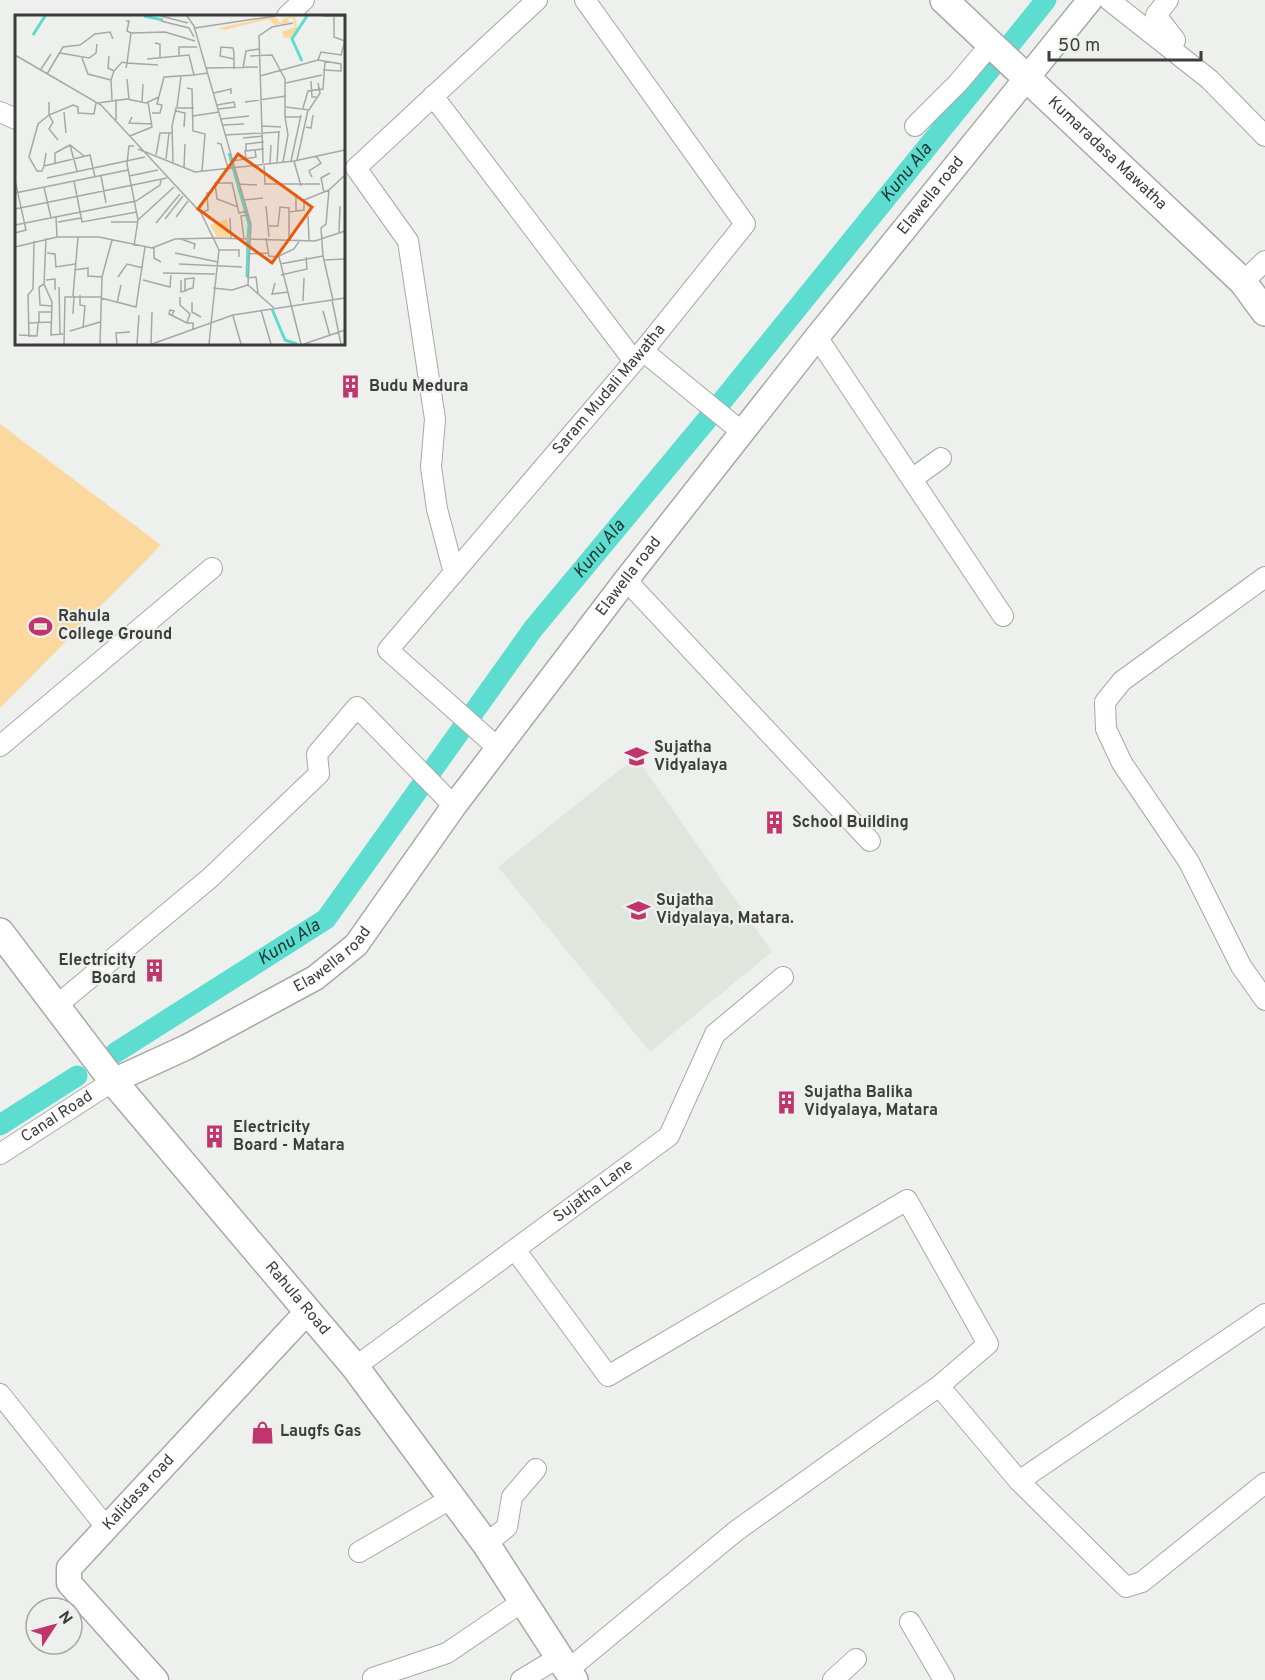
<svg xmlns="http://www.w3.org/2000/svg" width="1265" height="1680" font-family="Overpass,sans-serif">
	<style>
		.built { fill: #e0e6dd }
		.green { fill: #fbd99e }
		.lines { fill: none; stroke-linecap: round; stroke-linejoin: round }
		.canal { stroke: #5cddd0; stroke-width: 21 }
		.minor-casing { stroke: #a7a9a6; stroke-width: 22 }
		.tertiary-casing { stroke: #a7a9a6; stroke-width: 27 }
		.secondary-casing { stroke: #a7a9a6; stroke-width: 30 }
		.minor { stroke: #fff; stroke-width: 20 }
		.tertiary { stroke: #fff; stroke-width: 24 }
		.secondary { stroke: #fff; stroke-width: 27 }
		.labels { text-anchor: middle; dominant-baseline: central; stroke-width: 4.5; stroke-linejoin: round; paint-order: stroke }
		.street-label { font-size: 16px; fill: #3c3d3c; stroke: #eef0ed }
		.poi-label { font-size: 16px; font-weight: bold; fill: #3c3d3c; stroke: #eef0ed; text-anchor: start }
		.water-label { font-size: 18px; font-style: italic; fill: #1e3532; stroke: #eef0ed }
		.inset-river { fill: none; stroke: #5cddd0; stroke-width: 3 }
		.inset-road { fill: none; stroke: #a7a8a6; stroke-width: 1.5 }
		.view { fill: #e8590c; fill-opacity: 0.15; stroke: #e8590c; stroke-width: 3 }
		.inset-edge { fill: none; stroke: #3c3d3c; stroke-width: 3 }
	</style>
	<rect width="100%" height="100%" fill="#eef0ed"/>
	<path class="built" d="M636,757l136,195 -122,100 -152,-185z"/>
	<path class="green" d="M0,424l161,121 -161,163z"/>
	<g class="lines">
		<g class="canal">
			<path id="s1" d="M115,1053l211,-134 207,-290 182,-219 331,-410"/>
			<path d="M0,1125l77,-49"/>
		</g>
		<defs>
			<g id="minor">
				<path d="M1109,0l100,79 56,57"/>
				<path d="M1168,0l-12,15 19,25 -4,8"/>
				<path d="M287,16l17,-16"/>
				<path d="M433,96l201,265"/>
				<path d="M0,112l16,7"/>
				<path d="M915,126l43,-43 33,-39"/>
				<path d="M1243,282l22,-21"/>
				<path d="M817,337l186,279"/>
				<path d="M643,351l99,81"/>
				<path d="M912,479l29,-21"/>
				<path d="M454,573l-17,-64 -6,-42 4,-48 -27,-178 -52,-73 181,-168"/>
				<path d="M1265,577l-143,104 -17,21 1,27 16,34 67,99 52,104 24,34"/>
				<path d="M626,580l244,261"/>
				<path d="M0,746l212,-178"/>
				<path id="s2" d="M498,748l-110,-98 255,-299 102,-127 -160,-224"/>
				<path d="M56,1006l154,-128 109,-104 -2,-20 40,-47 97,99"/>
				<path id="s3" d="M0,1154l113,-73"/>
				<path d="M516,1251l92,125 299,-176 81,144 -49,42 -203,145 -167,138"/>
				<path id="s4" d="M355,1367l314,-231 46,-102 68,-57"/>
				<path d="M939,1386l80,95 107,106 16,-5 123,-99"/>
				<path d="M0,1394l106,133"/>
				<path d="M1019,1481l246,-167"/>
				<path d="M486,1544l21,-17 5,-30 24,-28"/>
				<path d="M359,1552l93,-54"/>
				<path d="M910,1622l34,58"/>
				<path d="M373,1678l74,-25 78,-53"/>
				<path d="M521,1680l40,-24"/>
				<path d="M833,1680l23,-21"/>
			</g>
			<g id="tertiary">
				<path id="s5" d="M113,1081l74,-34 128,-69 41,-33 98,-139 172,-226 191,-243 273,-337"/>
				<path id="s6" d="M156,1680l-87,-97v-15l237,-255"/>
			</g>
			<g id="secondary">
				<path id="s7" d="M944,0l299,282 22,30"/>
				<path id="s8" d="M0,932l113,149 242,286 131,177 88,136"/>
			</g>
		</defs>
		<use href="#minor" class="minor-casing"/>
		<use href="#tertiary" class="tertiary-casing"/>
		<use href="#secondary" class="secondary-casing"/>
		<use href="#minor" class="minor"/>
		<use href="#tertiary" class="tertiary"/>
		<use href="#secondary" class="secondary"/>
	</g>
	<defs>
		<symbol id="building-bare" viewBox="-9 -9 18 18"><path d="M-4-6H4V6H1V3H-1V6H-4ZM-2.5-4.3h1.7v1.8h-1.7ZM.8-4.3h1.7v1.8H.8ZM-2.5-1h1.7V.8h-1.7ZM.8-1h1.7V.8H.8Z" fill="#bf356c" stroke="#eef0ed" stroke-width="2.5" paint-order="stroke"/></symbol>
		<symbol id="stadium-bare" viewBox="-9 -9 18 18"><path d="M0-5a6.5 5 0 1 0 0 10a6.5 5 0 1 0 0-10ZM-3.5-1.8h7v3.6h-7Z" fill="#bf356c" stroke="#eef0ed" stroke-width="2.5" paint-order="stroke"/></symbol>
		<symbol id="school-bare" viewBox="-9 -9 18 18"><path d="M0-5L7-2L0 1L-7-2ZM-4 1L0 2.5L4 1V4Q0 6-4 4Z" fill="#bf356c" stroke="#eef0ed" stroke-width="2.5" paint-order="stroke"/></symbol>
		<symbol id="shop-bare" viewBox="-9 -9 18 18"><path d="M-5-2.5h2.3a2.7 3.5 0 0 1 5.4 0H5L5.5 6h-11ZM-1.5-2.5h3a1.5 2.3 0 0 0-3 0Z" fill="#bf356c" stroke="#eef0ed" stroke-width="2.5" paint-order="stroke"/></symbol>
	</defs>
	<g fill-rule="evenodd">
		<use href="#building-bare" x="334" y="370" width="33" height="33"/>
		<use href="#stadium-bare" x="24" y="610" width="33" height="33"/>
		<use href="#school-bare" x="620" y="740" width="33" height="33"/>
		<use href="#building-bare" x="758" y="806" width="33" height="33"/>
		<use href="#school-bare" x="622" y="894" width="33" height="33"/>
		<use href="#building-bare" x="138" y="954" width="33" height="33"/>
		<use href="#building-bare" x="770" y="1086" width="33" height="33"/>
		<use href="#building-bare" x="198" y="1120" width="33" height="33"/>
		<use href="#shop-bare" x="246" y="1416" width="33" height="33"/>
	</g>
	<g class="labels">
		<g class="street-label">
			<text stroke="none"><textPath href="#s7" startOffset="224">Kumaradasa Mawatha</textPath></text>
			<text stroke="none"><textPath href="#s5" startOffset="1224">Elawella road</textPath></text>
			<text stroke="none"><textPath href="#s2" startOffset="489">Saram Mudali Mawatha</textPath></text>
			<text stroke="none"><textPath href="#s5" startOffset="738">Elawella road</textPath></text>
			<text stroke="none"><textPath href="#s5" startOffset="252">Elawella road</textPath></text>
			<text stroke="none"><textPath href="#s3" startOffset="68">Canal Road</textPath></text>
			<text stroke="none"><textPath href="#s4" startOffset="296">Sujatha Lane</textPath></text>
			<text stroke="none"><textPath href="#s8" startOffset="472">Rahula Road</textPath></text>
			<text stroke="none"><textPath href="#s6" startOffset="248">Kalidasa road</textPath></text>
		</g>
		<g class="poi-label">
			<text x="369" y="387">Budu Medura</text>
			<text x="58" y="617">Rahula<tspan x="58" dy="18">College Ground</tspan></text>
			<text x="654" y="748">Sujatha<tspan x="654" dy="18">Vidyalaya</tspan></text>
			<text x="792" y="823">School Building</text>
			<text x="656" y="901">Sujatha<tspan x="656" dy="18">Vidyalaya, Matara.</tspan></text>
			<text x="136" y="961" text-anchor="end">Electricity<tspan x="136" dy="18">Board</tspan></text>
			<text x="804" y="1093">Sujatha Balika<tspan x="804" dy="18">Vidyalaya, Matara</tspan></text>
			<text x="233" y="1128">Electricity<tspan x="233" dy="18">Board - Matara</tspan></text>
			<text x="280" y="1432">Laugfs Gas</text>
		</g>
		<g class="water-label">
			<text stroke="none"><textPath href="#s1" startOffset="1196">Kunu Ala</textPath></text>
			<text stroke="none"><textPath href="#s1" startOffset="710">Kunu Ala</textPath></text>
			<text stroke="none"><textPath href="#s1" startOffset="206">Kunu Ala</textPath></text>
		</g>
	</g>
	<g transform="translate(15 15)">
		<rect width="330" height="330" fill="#eef0ed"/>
		<path d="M260,1l5,7 4,-5 11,-2 3,16 -3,5 -11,1 -2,-6 13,-5 -2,-9 -5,1 1,4 -14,2 -6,-6 -44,11 -7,-2zM212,204l3,19 -13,-1 -7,-12z" fill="#fbd99e"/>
		<path class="inset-river" d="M129,1l19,4M18,20l12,-19M287,46l-10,-22 15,-23M214,138l20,71 -1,14M232,262l1,-37M257,294l13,31 12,4"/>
		<path class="inset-road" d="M146,1l27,7M172,1l7,10 57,198 -3,61 26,23M308,1h22M111,6h3l-2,10 4,2 34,-1 30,9M146,6l28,7 5,9M180,13l80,-12M116,18l-4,30 31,2M140,28l5,1v14M45,38l29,5 7,-5 1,-9M0,40l86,50 100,108 18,37 -8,74M164,40v-8h18M235,41l22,-1 13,24v38h16M67,43l6,16 23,6 3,-9 -6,-3 1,-12M132,44l42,-4 5,20 14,-2M303,45l3,-8 20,3 4,-14 -11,-4v-20M191,53l52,-1M228,53l3,-17 13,-2M26,54l10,-15M219,54v-15l-1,-6 -12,-1 -1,9 14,3M99,56l8,-9 5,1 -1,5M32,59l16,-27 17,-2 15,-11 15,-2 3,7M245,61l58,-16 23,4v7l-18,-1M112,64l2,20M96,65l1,20M296,66l1,16h4M271,68l36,-8M172,73l5,1 1,42 12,3 -3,37M199,78l17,-4v5M101,84v21M230,87l41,-6M83,88l29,-4 19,4 13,-6M127,88l1,-19M202,90l17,-3 1,5 -17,2M162,92l4,-31M271,92l23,3 11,-17 -2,-10M288,93l5,-17 15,-2 2,-28M161,96l9,2 -1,14M49,97l2,21M137,98h8l2,-8 -5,-1 7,-27 30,-2M178,101l26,-4M117,102l-3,6 23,1M206,104l28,-3M208,110l21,-1M247,111l19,1M291,112l5,1 2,-13M210,120l55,-3M115,121l22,-9 -4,-25M228,123l20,-2M43,125l-9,-11 4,-7 -4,-7 24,-10 5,2v6l16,1 2,-11M202,128l4,1 7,24M55,130l7,26M123,134l57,23 99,-11 51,-11M231,135v-6l18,-2M31,138l-2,13 46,-11 5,22M141,140l4,-22h12M231,143l-1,-7 19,-2M151,144l3,-26M282,145l11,-50M218,146l23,-4 -1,-7M276,146l10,-46M279,146l7,25M158,147l-1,-36 4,-18h18M262,147l2,-31M268,147l5,-27 -3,-18M40,148v-10l15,-8 14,11M248,148l-4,-127 13,-9 21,-4M255,148l1,-18M249,149l1,20h55M29,151l-2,5h-5l-8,-14 9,-33 11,-9v-13M169,153l1,-24M86,161l5,27M114,161l29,-6M297,162l-3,-6 12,-8 -5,-7M32,163l98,-21M0,165l11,50 -11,3M59,166l8,41 55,-10M224,169l18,1M29,172l7,31M0,178l113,-23M309,178l-3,-15 9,-5M229,185l19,-2M251,191l3,31M223,192l-21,-8 -2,-16h17l2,9 5,21 8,-2M0,194l152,-31M274,197v25M281,197v-18M186,198l7,-3 -1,-18M293,201l1,24M41,202l1,20M161,202l12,-16M215,203l1,21M150,204l18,-23M123,205l36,-33M43,207l23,-4M96,207h27M141,208l24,-29M0,210l121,-24 24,-16 1,-5M254,211h9l2,-19 9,1v4l15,-2v-10l25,-10M324,217l1,-26M31,223l-2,46 8,18 -1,33 12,-1M199,223l101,3 30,-10M251,223l3,18 10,1 22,87M166,224l14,5 -1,5M229,224l-3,-23 7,-1M119,231l4,-26 -11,-56 2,-18h5M0,232l42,-10h42l53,11 23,-9 39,-1M139,233v10l7,4M204,235h20v7M32,238l8,1 1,13 19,-3M160,238l43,9M233,239l21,-1M264,241l15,-7 6,-9M309,245l21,-1M164,249l63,3M265,249l43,-8M59,255l14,-2v8l14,1M148,258l52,1M266,260l26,-6 -1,-12M103,262l9,-13 16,4M232,263l9,-1 2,16M31,265l9,-1v11M128,265l27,7 1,-12M166,265v12l4,-1 4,-2 4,-1 1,-10 -9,1v12M260,268l-3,11 16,-2M0,269v42M29,269l-5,3 1,18 12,1M44,272l1,47M198,273l19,2 16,-5M65,280v10l5,1 -2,22M58,281l5,-59M165,282v8l10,9 -3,9M86,283l35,9 9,-60M317,285l9,44M318,285l-10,-44 -2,-28 5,-4 3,-34 16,-15M288,286l1,-23M177,287v10l9,5M102,288l4,-18M246,295l10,34M308,296l7,25M58,299l1,-18M157,300l2,-4 -4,-1 -1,4 18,9h6v6M218,301l8,28M24,307v-10h13M14,308l22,-1M55,316l30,-9M4,320l18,1 1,-13M14,322l-1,-42 5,-6 1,-48M49,329l1,-47h36M85,329l2,-67 10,-37M102,329l-1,-11 14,-1M122,329l2,-29M136,329l1,-32M137,329l81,-29 112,-17M194,329l2,-20M289,329l41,-14"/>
		<path class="view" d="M223,139l74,53 -40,56 -74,-54z"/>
		<rect width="330" height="330" class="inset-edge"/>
	</g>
	<g transform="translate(54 1626) rotate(54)"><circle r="28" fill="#eef0ed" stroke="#a7a8a6" stroke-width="1.5"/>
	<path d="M0-4.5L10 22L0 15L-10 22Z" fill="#bf356c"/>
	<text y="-9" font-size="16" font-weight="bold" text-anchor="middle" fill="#3c3d3c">N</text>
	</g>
	<path d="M1049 51v9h152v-9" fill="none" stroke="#3c3d3c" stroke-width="3"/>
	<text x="1058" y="51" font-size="18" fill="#3c3d3c" stroke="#eef0ed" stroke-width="4.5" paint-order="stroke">50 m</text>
</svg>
